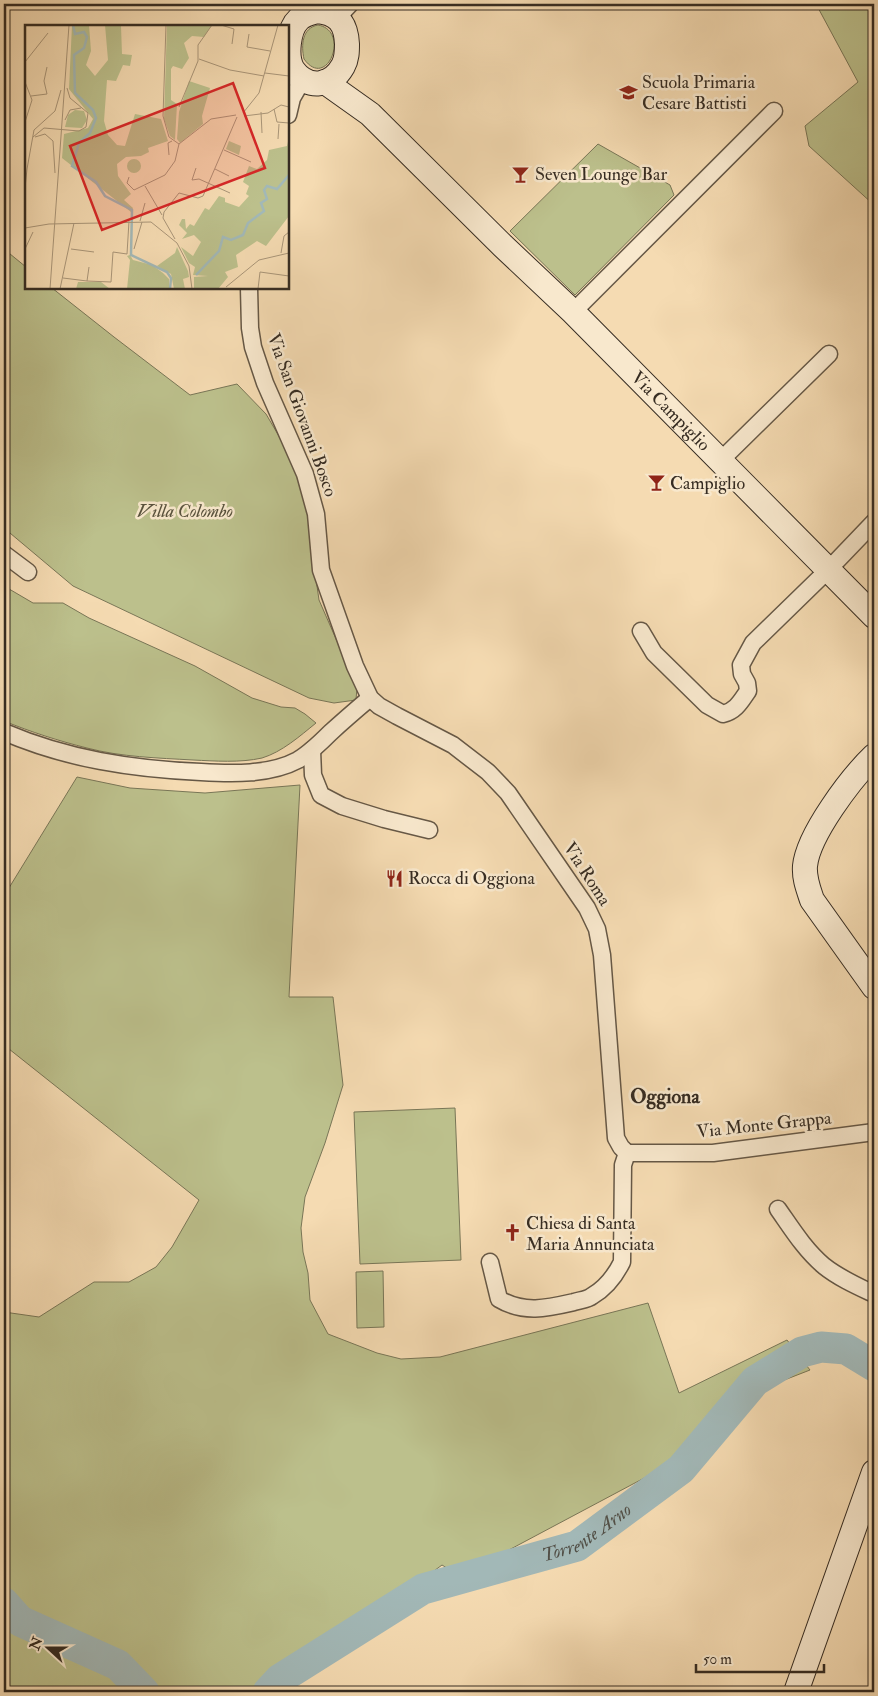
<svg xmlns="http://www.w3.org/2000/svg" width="878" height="1696" font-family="'IM FELL Double Pica',serif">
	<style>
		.green { fill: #bcc08c; stroke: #797657 }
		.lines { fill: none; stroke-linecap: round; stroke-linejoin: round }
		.river { stroke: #a2b8b7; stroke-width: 31 }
		.street-casing { stroke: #665846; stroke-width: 19 }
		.secondary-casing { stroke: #362c22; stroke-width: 26 }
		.street { stroke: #f8e8cd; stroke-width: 16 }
		.secondary { stroke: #f8e8cd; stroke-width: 24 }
		.labels { text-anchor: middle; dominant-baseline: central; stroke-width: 5; stroke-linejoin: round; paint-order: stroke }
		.poi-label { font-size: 18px; fill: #362c22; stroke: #f8e8cd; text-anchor: start }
		.street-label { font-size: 18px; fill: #362c22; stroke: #f8e8cd }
		.park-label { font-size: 18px; font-style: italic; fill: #58513c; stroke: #f8e8cd }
		.water-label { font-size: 19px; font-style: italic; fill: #514f47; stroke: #f8e8cd }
		.quarter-label { font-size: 20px; font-weight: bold; fill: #362c22; stroke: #f8e8cd }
		.inset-river { fill: none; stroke: #a2b8b7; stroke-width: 2.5 }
		.inset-road { fill: none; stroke: #a99578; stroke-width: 1 }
		.view { fill: #d62828; fill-opacity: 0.15; stroke: #d62828; stroke-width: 2.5 }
		.inset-edge { fill: none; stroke: #362c22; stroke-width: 2.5 }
	</style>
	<rect width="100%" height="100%" fill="#f5dbb2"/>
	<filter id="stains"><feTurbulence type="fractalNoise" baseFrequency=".004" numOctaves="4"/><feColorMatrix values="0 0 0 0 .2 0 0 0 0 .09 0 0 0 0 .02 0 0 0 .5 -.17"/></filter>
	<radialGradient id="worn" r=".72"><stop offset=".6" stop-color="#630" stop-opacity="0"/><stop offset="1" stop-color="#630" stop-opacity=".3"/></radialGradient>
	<g class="green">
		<path d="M816,4h58v201l-65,-59 -4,-20 53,-44z"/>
		<path d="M318,25c33,6 9,66 -14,34 -3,-14 -2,-31 14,-34z"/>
		<path d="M598,144l72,41 4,10 -99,100 -65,-64z"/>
		<path d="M4,249l22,18v21h26l62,49 76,58 47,-11 29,30 24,41 19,54 3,42 7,49 38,87 -1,13 -22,3 -25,-5 -236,-112 -69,-58z"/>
		<path d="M4,586l29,17h30l26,15 106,48 57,32 29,9 14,1 10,6 11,9c-16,13 -34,29 -54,35 -22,5 -47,3 -69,2 -35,-2 -72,-3 -106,-12 -28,-7 -56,-16 -83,-27z"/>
		<path d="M77,777l53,11 75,5 95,-8 -11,212h44l10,88 -18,58 -20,54 -4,31 2,24 5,21 2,27 18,34 49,19 24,6 39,-2 208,-54 31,90 108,-53 23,30 -36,14 -39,32 -87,60 -188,100 -18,-11 -77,57 -105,70h-256v-380l35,5 55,-35h35l27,-15 16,-20 27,-47 -195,-155v-149z"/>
		<path d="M455,1108l6,152 -101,4 -6,-152z"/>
		<path d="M383,1271l1,56 -27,1 -1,-56z"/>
	</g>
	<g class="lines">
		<g class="river">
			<path d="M4,1603l16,18 98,44 26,27"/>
			<path id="s1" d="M268,1692l12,-13 143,-90 154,-43 104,-77 74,-88 47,-29 19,-5 25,2 28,17"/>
		</g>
		<defs>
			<g id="street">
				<path d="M337,18l13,-14"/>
				<path d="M288,115l4,-17 11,-19"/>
				<path d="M249,288l1,40 3,19 12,36 40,91 11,40 5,56 34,96 15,32 9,8 18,10 56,29 35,27 20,21 79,115 10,21 5,26 14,183 5,9 6,6"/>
				<path d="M573,312l201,-201"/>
				<path d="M721,460l108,-106"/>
				<path d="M4,554l24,18"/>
				<path d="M641,631l13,22 53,52 16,9c13,-3 18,-13 25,-23l-1,-8 -5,-9 -1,-9 12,-22 76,-74 45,-47"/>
				<path d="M4,732c63,27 128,37 197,40 31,2 69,3 97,-12 12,-7 22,-17 32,-27 13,-12 27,-24 40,-35"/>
				<path d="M312,750l1,25 8,20 21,11 42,13 45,11"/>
				<path d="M627,1153h86l161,-21"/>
				<path d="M778,1209c14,20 27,41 46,57 15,12 33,20 50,28"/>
				<path d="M490,1262l9,37c25,15 49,9 75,3 6,-2 13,-2 18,-6 14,-8 23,-20 30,-34l1,-97 4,-12"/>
			</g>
			<g id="secondary">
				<path d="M317,11c21,2 29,12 30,33 0,7 0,15 -4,22 -12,21 -35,24 -50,4 -8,-13 -5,-41 6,-51 5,-5 11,-6 18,-8z"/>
				<path id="s2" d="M325,82l45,32 133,132 70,66 301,304"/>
				<path d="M874,756c-23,22 -66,79 -69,110 -1,12 3,22 7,34l62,87"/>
				<path d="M796,1692l78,-220"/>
			</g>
		</defs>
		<use href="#street" class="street-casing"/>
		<use href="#secondary" class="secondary-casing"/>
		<use href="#street" class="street"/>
		<use href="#secondary" class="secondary"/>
	</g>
	<defs>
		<symbol id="school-bare" viewBox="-9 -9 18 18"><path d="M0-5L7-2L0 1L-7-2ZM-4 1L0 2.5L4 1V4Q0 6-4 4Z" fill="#8f2418" stroke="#f8e8cd" stroke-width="2.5" paint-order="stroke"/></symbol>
		<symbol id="bar-bare" viewBox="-9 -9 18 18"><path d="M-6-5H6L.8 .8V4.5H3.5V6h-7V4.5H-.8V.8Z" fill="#8f2418" stroke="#f8e8cd" stroke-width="2.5" paint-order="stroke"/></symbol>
		<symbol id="restaurant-bare" viewBox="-9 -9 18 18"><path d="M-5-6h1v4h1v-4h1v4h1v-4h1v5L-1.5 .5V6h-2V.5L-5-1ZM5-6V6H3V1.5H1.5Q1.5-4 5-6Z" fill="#8f2418" stroke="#f8e8cd" stroke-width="2.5" paint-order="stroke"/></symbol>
		<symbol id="church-bare" viewBox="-9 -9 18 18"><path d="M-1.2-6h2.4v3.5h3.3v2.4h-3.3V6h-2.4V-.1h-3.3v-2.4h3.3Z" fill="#8f2418" stroke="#f8e8cd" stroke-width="2.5" paint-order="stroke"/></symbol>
	</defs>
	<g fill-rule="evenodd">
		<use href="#school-bare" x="616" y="80" width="25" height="25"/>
		<use href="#bar-bare" x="508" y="162" width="25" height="25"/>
		<use href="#bar-bare" x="644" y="470" width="25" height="25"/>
		<use href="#restaurant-bare" x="382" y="866" width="25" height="25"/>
		<use href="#church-bare" x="500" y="1220" width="25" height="25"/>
	</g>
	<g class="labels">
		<g class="poi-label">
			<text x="642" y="82">Scuola Primaria<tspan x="642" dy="21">Cesare Battisti</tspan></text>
			<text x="535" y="174">Seven Lounge Bar</text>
			<text x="670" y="483">Campiglio</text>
			<text x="408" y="878">Rocca di Oggiona</text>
			<text x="526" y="1223">Chiesa di Santa<tspan x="526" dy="21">Maria Annunciata</tspan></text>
		</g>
		<g class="street-label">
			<text stroke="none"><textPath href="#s2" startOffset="478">Via Campiglio</textPath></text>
			<text transform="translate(302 415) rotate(70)">Via San Giovanni Bosco</text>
			<text transform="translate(587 874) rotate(57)">Via Roma</text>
			<text transform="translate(764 1125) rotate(-6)">Via Monte Grappa</text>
		</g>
		<g class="park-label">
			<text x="185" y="511">Villa Colombo</text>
		</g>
		<g class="water-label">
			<text stroke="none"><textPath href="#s1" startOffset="361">Torrente Arno</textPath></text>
		</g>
		<g class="quarter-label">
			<text x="665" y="1096">Oggiona</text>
		</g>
	</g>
	<g transform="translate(25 25)">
		<rect width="264" height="264" fill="#f5dbb2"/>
		<path d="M47,0h17l2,26 -5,14 9,11 13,-16 -3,-35 16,1 1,28 10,1 -2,11 -7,-1 -7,16 -9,-1 -3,41 4,14 9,10 8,1 10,-32 26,5 7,22 -20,7 1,4 -8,4 -15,1 -9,7 1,12 13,18 -7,6 9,8 -2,4 -69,-54 2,-24 24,-6 5,-9 -24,-30zM142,0h45l-8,12 -12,-1 -8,7 5,15 -7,11 -9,-3 -2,3v31l6,4 -2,36 -5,-4 -6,-17zM164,56l21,7 -8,28 1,8 -23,19 -3,-4 2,-27zM50,85l9,1 3,9 -5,8 -17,-1 3,-12zM264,112v79l-23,30 -9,-5 -21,14 2,12 -13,5 3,5 -10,12h-24v-12l14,-1 -15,-1 2,-8 -6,-4 -8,-16 12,9 8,-14 -7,-7 -12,4 5,-6 -8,-8 3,-6h3l1,10 4,-5 4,2 11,-18 4,2 10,-14 6,2v4l14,5 10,-11 -3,-2 3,-8 -6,-4 6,-16 8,3 10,-9 2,-10 18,-4zM204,116l12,5 -2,9 -13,-6zM102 141a7 7 0 1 1 14 0a7 7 0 1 1-14 0ZM152,222l11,24 1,6 -6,2 2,10h-11l-3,-15 -14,-8 18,-13zM105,230l3,5 19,5 11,8 6,6v9l-42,1 3,-29 -3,-4zM53,257h23l9,7h-34z" fill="#bcc08c"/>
		<path class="inset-river" d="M48,0l2,9 9,-2 3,5 -3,11 -10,7 1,38 18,17 3,8 -6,15 -11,10 -7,23 24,16 9,14 27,14 -1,45 36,17 4,6 -1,11M171,250l23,-24 4,-14 8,3 12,-5 5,-12 16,-12 -3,-8 6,-4 -3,-9 3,-4 10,3 12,-14"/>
		<path class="inset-road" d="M141,0l-3,91 6,21 10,7M196,0l13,4 -2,15M224,9l-2,13 23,4M174,34l31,11 34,6M0,37l23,-29M240,48l24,3M0,57l7,18 -7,22M6,71l16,-2 -3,-13 3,-14M154,82l19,-46v-16l14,-20M249,84l3,13 12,1M236,87l1,21M218,88l16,-20 19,-68M219,91l24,-3 13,-8 8,2M40,95l5,-10 11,-2M8,112l11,-9 35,3 7,-4 2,-14 -18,-15 -3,-10M10,112l10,-3 8,7 2,32M253,114l1,-15M154,119l32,-25 25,-4M199,125l27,12M144,130l-1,-12 4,-2M171,143l-4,12 7,-1 31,14M2,144l7,-39 21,-19 6,-21M190,144l14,7M104,152l-2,6 7,7 31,-15 10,-14 4,-17M120,161l17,29M0,163l2,-19M115,196l5,-18M0,203l24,-4 102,-2 26,21 12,23 3,23M150,214l-12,-21 1,-6 15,-19 19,5 5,-2 34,-79M0,224l8,-17M46,224l23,3M109,224l8,-27M256,228l3,-17 5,-4M38,253l24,3 2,-14M62,256l24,1 2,-30 14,2 2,-33M201,262l33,-27 30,-7M25,264l19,-264M35,264l14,-66M233,264l2,-17 29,4"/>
		<path class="view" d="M208,58l32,85 -163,62 -32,-84z"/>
		<rect width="264" height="264" class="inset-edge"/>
	</g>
	<rect width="878" height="1696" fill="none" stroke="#f5dbb2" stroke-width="20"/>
	<rect x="5" y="5" width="868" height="1686" fill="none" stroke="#362c22" stroke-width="2.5"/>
	<rect x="10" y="10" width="858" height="1676" fill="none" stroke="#362c22"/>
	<g transform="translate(48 1648) rotate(291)" stroke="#f8e8cd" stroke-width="4" paint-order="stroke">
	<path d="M0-4L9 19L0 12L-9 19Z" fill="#362c22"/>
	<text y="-8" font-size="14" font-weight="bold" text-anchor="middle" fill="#362c22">N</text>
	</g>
	<path d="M696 1664v8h128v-8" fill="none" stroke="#362c22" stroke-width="2.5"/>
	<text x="703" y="1664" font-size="15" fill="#362c22" stroke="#f8e8cd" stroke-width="4" paint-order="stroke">50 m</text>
	<rect width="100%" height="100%" filter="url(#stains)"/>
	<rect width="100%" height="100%" fill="url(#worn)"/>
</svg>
